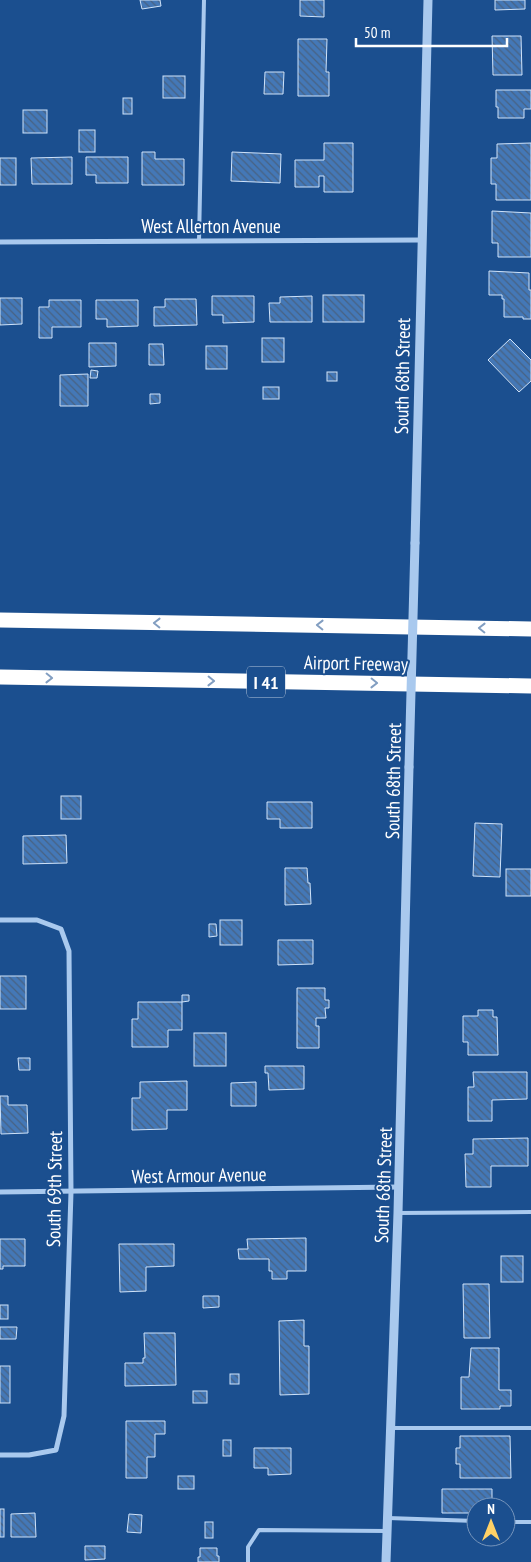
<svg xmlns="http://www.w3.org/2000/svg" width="531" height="1562" font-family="'PT Sans Narrow',sans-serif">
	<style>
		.building { fill: url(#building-back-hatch); stroke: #cfe3fa }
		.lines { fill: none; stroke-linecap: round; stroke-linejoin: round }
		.service { stroke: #a9c9ee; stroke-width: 4 }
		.minor { stroke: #a9c9ee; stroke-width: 5 }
		.tertiary { stroke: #a9c9ee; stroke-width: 9 }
		.motorway { stroke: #fff; stroke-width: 15 }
		.tertiary-bridge { stroke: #a9c9ee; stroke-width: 9 }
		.oneway { stroke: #829ec1 }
		.labels { text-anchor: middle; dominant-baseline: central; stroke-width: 4; stroke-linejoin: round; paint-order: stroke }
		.shield { fill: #1b4f8f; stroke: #bbcadd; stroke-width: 1 }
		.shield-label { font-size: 18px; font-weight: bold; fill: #fff }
		.street-label { font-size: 19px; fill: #fff; stroke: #1b4f8f }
	</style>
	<defs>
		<pattern id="building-back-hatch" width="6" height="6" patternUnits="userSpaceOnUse" patternTransform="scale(1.25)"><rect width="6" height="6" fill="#4478b7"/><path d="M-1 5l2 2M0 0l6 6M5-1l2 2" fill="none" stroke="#486282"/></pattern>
	</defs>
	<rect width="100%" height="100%" fill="#1b4f8f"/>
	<g class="building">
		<path d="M140,0h20l1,6 -19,3z"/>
		<path d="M300,0h24v17l-24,-1z"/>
		<path d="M495,0h30v9l-30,1z"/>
		<path d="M492,36h29l1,39h-29z"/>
		<path d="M298,39h29l-1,33h3v24h-31z"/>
		<path d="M265,72h19l-1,22h-19z"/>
		<rect x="163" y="76" width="22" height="22"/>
		<path d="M496,90h35v19h-7v9h-26v-11h-2z"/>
		<rect x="123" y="98" width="9" height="16"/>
		<rect x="23" y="110" width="24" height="23"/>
		<rect x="79" y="130" width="16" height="22"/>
		<path d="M324,143h29v49h-29v-16h-5v11h-24v-27h29z"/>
		<path d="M531,143v57h-35v-16h-5v-26h6v-14z"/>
		<path d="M142,152h13v7h29v26h-42z"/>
		<path d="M232,152l49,2 -1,29 -49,-2z"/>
		<path d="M72,157v27h-40l-1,-26z"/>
		<path d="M86,157h42v26h-32v-8h-10z"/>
		<rect x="0" y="158" width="16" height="27"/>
		<path d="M492,211l39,2v44h-33v-14h-6z"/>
		<path d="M489,271l40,2v17h2v29h-8v-2h-19v-18h-2v-4h-13z"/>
		<rect x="323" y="295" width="41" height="27"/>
		<path d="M212,296h42v26l-31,1v-8h-11z"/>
		<path d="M312,296v26h-42l-1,-19h11v-6z"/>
		<path d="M0,298h22v26l-22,1z"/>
		<path d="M165,299h31l1,26 -43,1v-19h11z"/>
		<path d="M49,300h32v27h-29v11h-13v-31h10z"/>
		<path d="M96,300h42v26l-31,1v-8h-11z"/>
		<rect x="262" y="338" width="22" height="24"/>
		<path d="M510,339l21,21v21l-12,11 -31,-32z"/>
		<path d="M89,343h27v23l-27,1z"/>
		<path d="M149,344h14l1,21h-15z"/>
		<rect x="206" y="346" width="21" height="23"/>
		<path d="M91,370l7,1 -1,7h-7z"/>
		<rect x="327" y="372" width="10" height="9"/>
		<path d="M88,374v32h-28v-31z"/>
		<rect x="263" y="387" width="16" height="12"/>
		<path d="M150,394h10v9l-10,1z"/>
		<rect x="61" y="796" width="20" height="23"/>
		<path d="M267,802h45v26h-32v-9h-13z"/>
		<path d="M475,823l27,1 -2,53 -27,-1z"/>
		<path d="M66,835l1,28 -44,1v-28z"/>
		<path d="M285,868h22l1,15h2l1,21 -26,1z"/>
		<rect x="506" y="869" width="25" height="27"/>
		<rect x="220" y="920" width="22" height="25"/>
		<path d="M209,924h7l1,12 -8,1z"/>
		<path d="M278,940h35v24l-35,1z"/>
		<rect x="0" y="976" width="26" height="33"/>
		<path d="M297,988h28v12h4v8h-4l1,10h-10v8h3v22h-22z"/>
		<path d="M182,995h7v6l-7,1z"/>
		<path d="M138,1002h44v28h-14v17h-36v-28h6z"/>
		<path d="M478,1010h15v7h4l1,38h-30v-13h-5v-26h15z"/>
		<rect x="194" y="1033" width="32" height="33"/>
		<path d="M18,1058h12v12h-11z"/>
		<path d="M265,1066h39v23l-35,1 -1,-17h-3z"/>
		<path d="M473,1072h54v27l-35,1v21h-24v-34h6z"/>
		<path d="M187,1081v29h-20v19l-35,1v-32h8v-16z"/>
		<path d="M256,1082v24h-25v-23z"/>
		<path d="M0,1096h8v9h19l1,28 -27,1z"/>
		<path d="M528,1138v28h-37v21h-25l-1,-33h8v-15z"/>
		<path d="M306,1238v33h-19v8h-15v-8h-3v-12h-30l-1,-10h10l-1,-10z"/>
		<path d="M0,1239h25v27h-22v3h-3z"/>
		<path d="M119,1244h55v22l-28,1v24l-26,1z"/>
		<rect x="501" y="1256" width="22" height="26"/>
		<path d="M463,1284h26l1,54h-26z"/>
		<path d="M203,1296h16v11l-16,1z"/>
		<rect x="0" y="1305" width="8" height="14"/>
		<path d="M304,1320v26h5v48l-29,1 -1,-74z"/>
		<path d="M0,1327h17l-1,12h-16z"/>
		<path d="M144,1333h31l1,52 -51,1v-23h18v-5h2z"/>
		<path d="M471,1348h28v42h12v16h-11v3h-39v-32h8z"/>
		<rect x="0" y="1366" width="10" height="37"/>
		<rect x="230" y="1374" width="9" height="10"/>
		<rect x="193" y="1391" width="14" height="12"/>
		<path d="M126,1421h39v13h-10v23h-8v21h-21z"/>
		<path d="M460,1436h50l1,42h-51v-14h-4v-16h4z"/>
		<rect x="223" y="1440" width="8" height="16"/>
		<path d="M254,1448h37v26l-23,1v-7h-14z"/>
		<rect x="178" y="1476" width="16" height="13"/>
		<path d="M442,1489h50v18h-16v6h-34z"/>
		<rect x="0" y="1509" width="4" height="28"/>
		<path d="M35,1513l1,24h-25v-23z"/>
		<path d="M129,1514l13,1 -1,18 -14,-1z"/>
		<rect x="205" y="1522" width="8" height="16"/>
		<path d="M85,1546h20v13l-20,1z"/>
		<path d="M200,1548h17v8h2v6h-21v-5h2z"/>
	</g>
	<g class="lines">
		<g class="service">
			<path d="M199,241l5,-241"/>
			<path d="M398,1213l133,-1"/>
			<path d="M391,1428h140"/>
			<path d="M388,1518l88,3"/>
			<path d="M506,1522h25"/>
			<path d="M248,1562v-15l11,-17 128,1"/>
		</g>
		<g class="minor">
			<path d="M0,242l421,-2"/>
			<path d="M0,920h37l24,9 8,22 2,241 -7,224 -8,34 -27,5h-29"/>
			<path d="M0,1192l399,-5"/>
		</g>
		<g class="tertiary">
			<path d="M415,543l13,-543"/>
			<path d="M386,1562l12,-349 11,-446"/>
		</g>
		<g class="motorway">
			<path d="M0,620l531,9"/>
			<path d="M0,677l531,9"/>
		</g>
		<path class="tertiary-bridge" d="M409,767l6,-224"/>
	</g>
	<defs><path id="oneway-chevron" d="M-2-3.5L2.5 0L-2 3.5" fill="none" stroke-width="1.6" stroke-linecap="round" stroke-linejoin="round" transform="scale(1.25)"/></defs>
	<g class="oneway">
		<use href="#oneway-chevron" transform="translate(157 623) rotate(-179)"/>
		<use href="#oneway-chevron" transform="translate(320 625) rotate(-179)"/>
		<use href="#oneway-chevron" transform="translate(482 628) rotate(-179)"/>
		<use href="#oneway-chevron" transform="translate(49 678) rotate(1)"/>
		<use href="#oneway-chevron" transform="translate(211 681) rotate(1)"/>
		<use href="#oneway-chevron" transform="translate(374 683) rotate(1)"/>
	</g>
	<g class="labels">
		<rect class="shield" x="247" y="666.5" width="38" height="31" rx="4"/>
		<g class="shield-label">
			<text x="266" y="682">I 41</text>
		</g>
		<g class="street-label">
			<text x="211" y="226">West Allerton Avenue</text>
			<text transform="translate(402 376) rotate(-89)">South 68th Street</text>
			<text transform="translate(356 663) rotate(1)">Airport Freeway</text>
			<text transform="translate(393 781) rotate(-89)">South 68th Street</text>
			<text transform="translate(199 1175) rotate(-1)">West Armour Avenue</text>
			<text transform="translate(383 1185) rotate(-88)">South 68th Street</text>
			<text transform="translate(54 1189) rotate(-89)">South 69th Street</text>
		</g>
	</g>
	<g transform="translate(491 1522)"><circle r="24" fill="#1b4f8f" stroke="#7695bc"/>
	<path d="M0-4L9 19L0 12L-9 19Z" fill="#ffd166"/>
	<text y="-8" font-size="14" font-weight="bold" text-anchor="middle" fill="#ffffff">N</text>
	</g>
	<path d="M356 38v8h151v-8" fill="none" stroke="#ffffff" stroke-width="2.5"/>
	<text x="364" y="38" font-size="15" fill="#ffffff" stroke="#1b4f8f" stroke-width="4" paint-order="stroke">50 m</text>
</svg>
